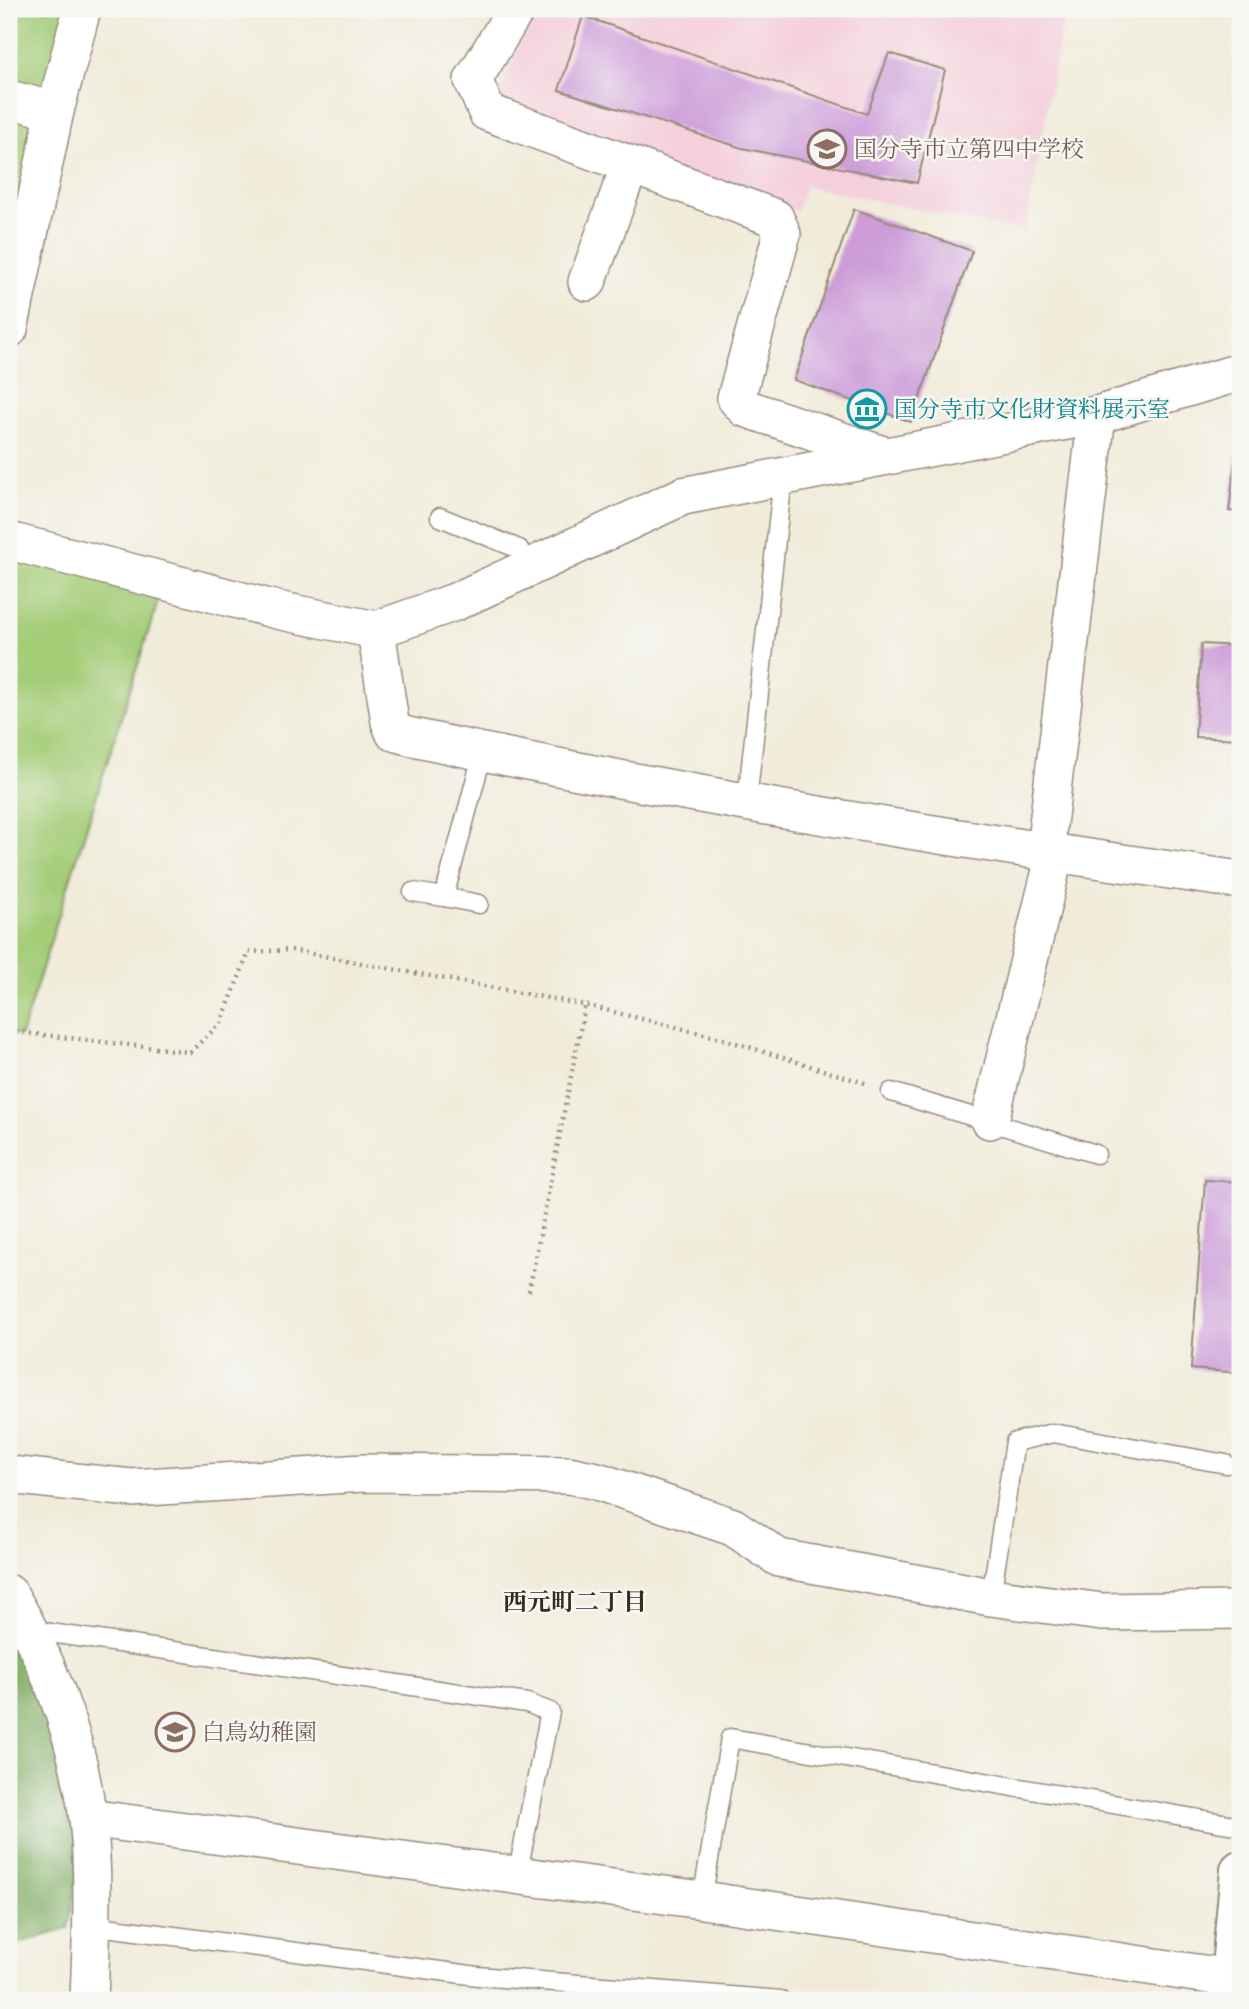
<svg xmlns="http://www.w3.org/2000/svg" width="1249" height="2009" font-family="'IM FELL Double Pica','Noto Serif JP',serif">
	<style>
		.built { fill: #f5cfdc }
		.green { fill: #a4cd78; stroke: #707c4b; stroke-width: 2 }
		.forest { fill: #83b068; stroke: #5f6d43; stroke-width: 2 }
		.building { fill: #cd9cd9 }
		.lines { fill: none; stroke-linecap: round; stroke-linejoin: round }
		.service-casing { stroke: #968b7c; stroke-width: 21 }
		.minor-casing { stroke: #968b7c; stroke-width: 40 }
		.primary-casing { stroke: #968b7c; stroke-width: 42 }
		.path { stroke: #968b7c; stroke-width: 4.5; stroke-dasharray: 2 5; stroke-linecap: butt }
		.service { stroke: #fff; stroke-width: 18 }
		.minor { stroke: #fff; stroke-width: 37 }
		.primary { stroke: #fff; stroke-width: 38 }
		.labels { text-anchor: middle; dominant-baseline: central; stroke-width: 5; stroke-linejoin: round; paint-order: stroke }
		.education-label { font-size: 23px; fill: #785e54; stroke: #f6f6f2; text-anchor: start }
		.culture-label { font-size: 23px; fill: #0d838f; stroke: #f6f6f2; text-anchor: start }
		.neighbourhood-label { font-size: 24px; font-weight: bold; fill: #3b2a1e; stroke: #f6f6f2 }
	</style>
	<rect width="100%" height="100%" fill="#f6f6f2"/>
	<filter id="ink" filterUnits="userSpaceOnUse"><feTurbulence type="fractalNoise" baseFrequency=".0143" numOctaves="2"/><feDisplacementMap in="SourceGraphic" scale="14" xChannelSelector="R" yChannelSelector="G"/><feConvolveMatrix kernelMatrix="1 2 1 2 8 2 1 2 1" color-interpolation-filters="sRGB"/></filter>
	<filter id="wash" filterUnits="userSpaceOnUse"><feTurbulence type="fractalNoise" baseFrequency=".00686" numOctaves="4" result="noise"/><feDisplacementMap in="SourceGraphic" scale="28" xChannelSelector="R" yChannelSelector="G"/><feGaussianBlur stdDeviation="1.57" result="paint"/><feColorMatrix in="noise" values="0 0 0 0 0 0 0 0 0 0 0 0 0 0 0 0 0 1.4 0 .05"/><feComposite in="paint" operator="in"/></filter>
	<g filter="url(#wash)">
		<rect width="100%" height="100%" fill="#f1ecda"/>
		<path class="built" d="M533,9h532l-40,223 -220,-46 -8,26 -293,-101 -7,-12z"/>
		<g class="green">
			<path d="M9,9h73l-73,320z"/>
			<path d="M9,541l155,41 -143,453 -12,-2z"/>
		</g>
		<path class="forest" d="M9,1594l79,224 -20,111 -59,17z"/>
		<g id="blocks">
			<g class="building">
				<path d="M583,16l284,98 22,-61 56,17 -28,113 -175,-35 -183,-58z"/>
				<path d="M854,209l118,42 -61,171 -117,-42z"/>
				<path d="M1236,453l4,1v58l-11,-1z"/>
				<path d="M1201,644l39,2v93l-45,-2z"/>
				<path d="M1205,1180l35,2v191l-49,-4z"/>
			</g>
		</g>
	</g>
	<g filter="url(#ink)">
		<use href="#blocks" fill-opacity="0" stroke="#968b7c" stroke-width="2"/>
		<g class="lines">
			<defs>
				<g id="service">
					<path d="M440,517l79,32 7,22"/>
					<path d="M747,801l36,-324"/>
					<path d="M413,892l31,5 39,-145"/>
					<path d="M444,897l35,7"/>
					<path d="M891,1092l205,62"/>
					<path d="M991,1597l24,-155 38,-9 173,31"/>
					<path d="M30,1630l497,73 23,9 -33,164"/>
					<path d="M702,1900l28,-162 510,88"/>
					<path d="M91,1925l387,51 303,24"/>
				</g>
				<g id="minor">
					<path d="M516,9l-43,71 14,32 288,106 7,16 -46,164 9,10 141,48"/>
					<path d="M9,99l46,12"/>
					<path d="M587,282l43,-117"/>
					<path d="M9,329l46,-218 27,-102"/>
					<path d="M9,541l268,69 99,20 79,-28 228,-106 414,-81 143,-43"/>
					<path d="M376,630l14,92 4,10 14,4c275,60 554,105 832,144"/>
					<path d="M990,1120l61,-250 -4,-37 50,-418"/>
					<path d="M9,1475l122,13 232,-15 206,2 28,6 136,46 46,31 212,39 111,15 138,-2"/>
					<path d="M9,1594c41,69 69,145 79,225 7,60 3,121 1,181"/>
					<path d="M88,1818l614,82 528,78"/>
				</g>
				<path id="primary" d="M1228,2000l12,-130"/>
			</defs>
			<use href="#service" class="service-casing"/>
			<use href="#minor" class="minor-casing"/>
			<use href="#primary" class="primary-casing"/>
			<g class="path">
				<path d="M9,1031l181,21 31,-29 28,-71 42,-2 294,55 135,33 148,46"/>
				<path d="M529,1291l56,-286"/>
			</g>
			<use href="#service" class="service"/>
			<use href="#minor" class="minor"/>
			<use href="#primary" class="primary"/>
		</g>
	</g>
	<defs>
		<symbol id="school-ring" viewBox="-11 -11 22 22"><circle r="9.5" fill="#f6f6f2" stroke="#8d6e63" stroke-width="1.5"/><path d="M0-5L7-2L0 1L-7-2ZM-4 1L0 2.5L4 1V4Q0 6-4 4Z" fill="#8d6e63"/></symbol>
		<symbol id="museum-ring" viewBox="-11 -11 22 22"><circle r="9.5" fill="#f6f6f2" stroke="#0f9aa8" stroke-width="1.5"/><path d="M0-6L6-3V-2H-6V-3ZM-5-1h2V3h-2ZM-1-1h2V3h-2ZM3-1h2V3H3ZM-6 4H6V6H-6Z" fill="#0f9aa8"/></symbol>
	</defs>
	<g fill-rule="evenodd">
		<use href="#school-ring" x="805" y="127" width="44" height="44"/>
		<use href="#museum-ring" x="845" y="387" width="44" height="44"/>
		<use href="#school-ring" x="153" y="1710" width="44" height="44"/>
	</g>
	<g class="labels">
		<g class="education-label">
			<text x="854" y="149">国分寺市立第四中学校</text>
			<text x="202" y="1732">白鳥幼稚園</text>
		</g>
		<g class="culture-label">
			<text x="894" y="409">国分寺市文化財資料展示室</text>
		</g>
		<g class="neighbourhood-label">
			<text x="575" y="1602">西元町二丁目</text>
		</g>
	</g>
	<rect width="1249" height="2009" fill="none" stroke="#f6f6f2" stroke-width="35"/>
</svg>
